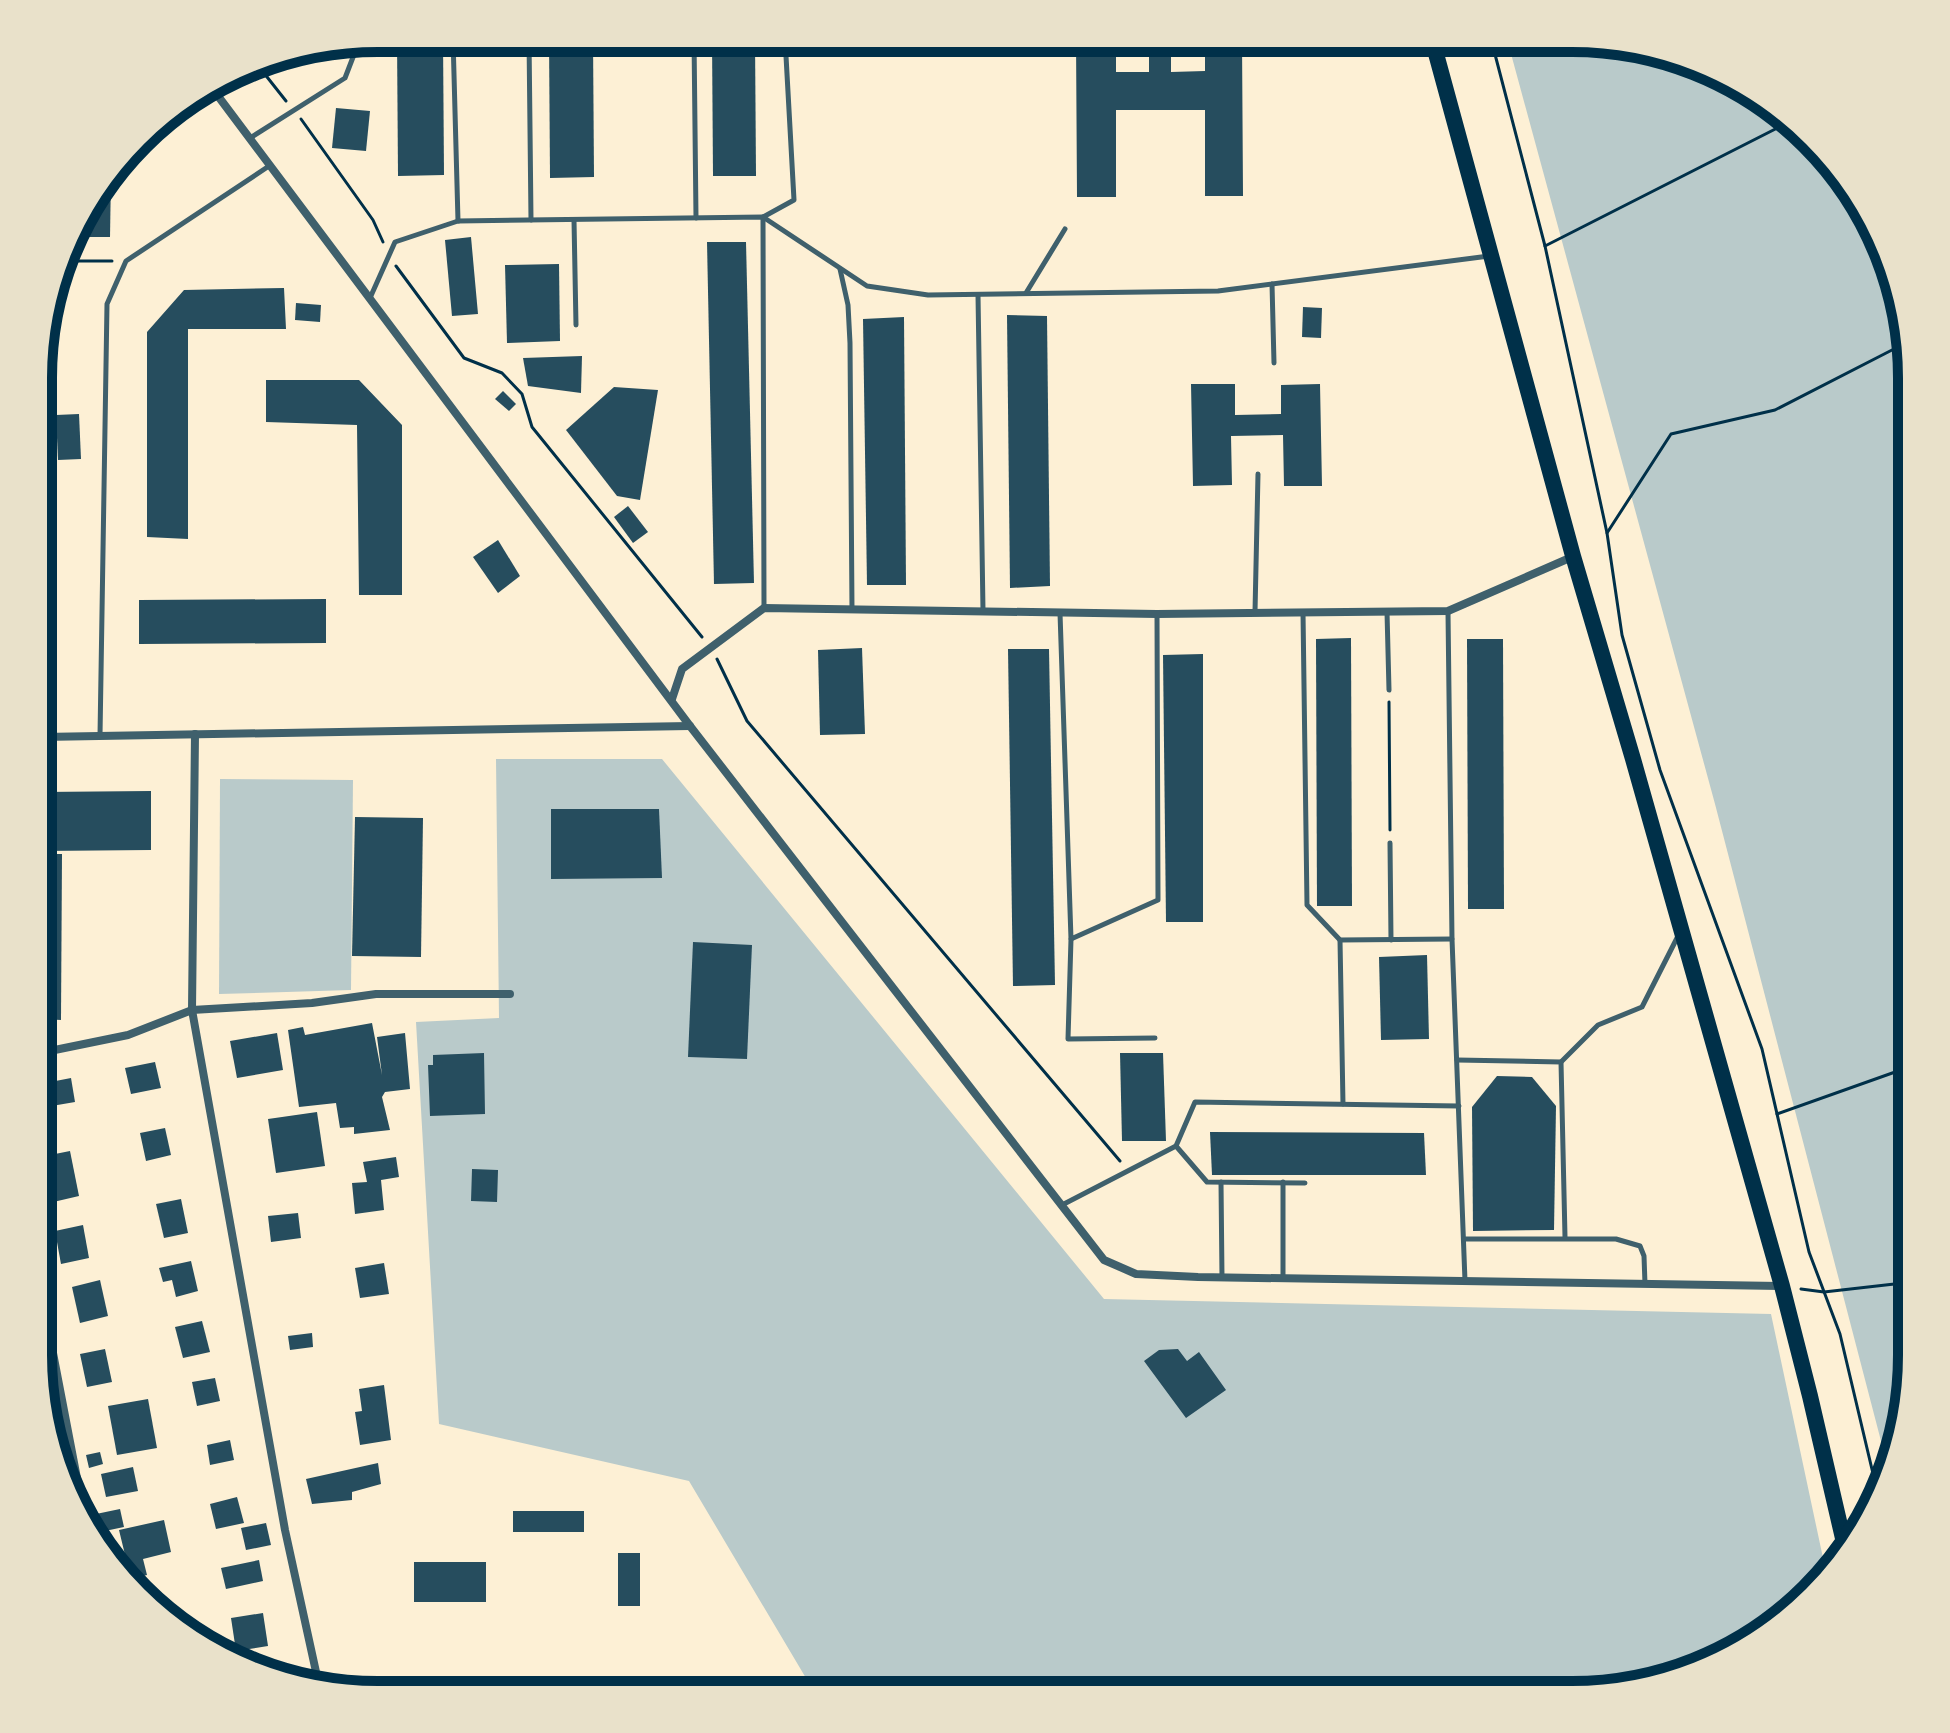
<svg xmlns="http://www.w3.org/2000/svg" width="1950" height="1733" font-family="Manrope,sans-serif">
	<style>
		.green { fill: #b9caca }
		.building { fill: #264d5e }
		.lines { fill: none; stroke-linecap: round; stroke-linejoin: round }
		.path { stroke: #003049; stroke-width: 3 }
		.service { stroke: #3f606c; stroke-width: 5 }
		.minor { stroke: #3f606c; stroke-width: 8 }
		.secondary { stroke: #003049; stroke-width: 16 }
		.rim { fill: none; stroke: #003049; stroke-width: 10 }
	</style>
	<rect width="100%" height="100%" fill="#fdf0d5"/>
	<g class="green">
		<path d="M1507,39h88l127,34 105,80 59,94 25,108 1,1001 -25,108 -172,-660z"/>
		<path d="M496,759h166l442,540 667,15 55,258 -29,38 -95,59 -108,25 -778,1 -127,-214 -250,-57 -23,-402 83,-4z"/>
		<path d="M220,779l133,1 -2,210 -132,4z"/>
	</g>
	<g class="building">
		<path d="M397,38h46l1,137 -46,1z"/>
		<path d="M549,38h44l1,139 -44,1z"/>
		<path d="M712,38h43l1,138h-43z"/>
		<path d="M1076,38h40v34h33v-34h22v34l34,-1v-32h37l1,157h-38v-86h-89v87h-39z"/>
		<path d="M323,47v12h-55v-3z"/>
		<path d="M336,108l34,3 -4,40 -34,-3z"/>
		<path d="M111,175l-1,62h-37l11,-29z"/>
		<path d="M471,237l7,77 -26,2 -7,-76z"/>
		<path d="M707,242h39l8,341 -40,1z"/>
		<path d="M559,264l1,77 -53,2 -2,-78z"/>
		<path d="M284,288l2,41h-98v210l-41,-2v-205l37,-42z"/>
		<path d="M296,303l25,2 -1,17 -25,-2z"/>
		<path d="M1303,307l19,1 -1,30 -19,-1z"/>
		<path d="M1007,315l40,1 3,270 -40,2z"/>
		<path d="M904,317l2,268h-39l-4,-266z"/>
		<path d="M582,356l-1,37 -53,-7 -5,-28z"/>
		<path d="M266,380h93l43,45v170h-43l-2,-170 -91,-3z"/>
		<path d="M1191,384h44v31l46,-1v-29l39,-1 2,102h-38l-1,-51 -52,1 1,49 -39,1z"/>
		<path d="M614,387l44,3 -18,110 -23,-4 -51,-66z"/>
		<path d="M503,391l13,13 -7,7 -14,-12z"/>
		<path d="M79,414l2,45 -23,1 -2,-45z"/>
		<path d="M628,506l20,26 -15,11 -19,-26z"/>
		<path d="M498,540l22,36 -22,17 -25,-36z"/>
		<path d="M326,599v44l-187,1v-44z"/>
		<path d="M1351,638l1,268h-35l-1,-267z"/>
		<path d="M1467,639h36l1,270h-36z"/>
		<path d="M862,648l3,86 -45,1 -2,-85z"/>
		<path d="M1008,649h41l6,336 -42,1z"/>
		<path d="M1203,654v268h-37l-3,-267z"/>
		<path d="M151,791v59l-109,1v-59z"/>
		<path d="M551,809h108l3,69 -111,1z"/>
		<path d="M355,817l68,1 -2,139 -69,-1z"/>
		<path d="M42,854h20l-1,166 -20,-1z"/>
		<path d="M693,942l59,3 -5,114 -59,-2z"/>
		<path d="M1427,955l2,84 -48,1 -2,-83z"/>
		<path d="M372,1023l10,52 -5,-38 28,-4 5,56 -25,3 -3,5 8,33 -36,4v-7l-14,1 -4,-25 -37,4 -11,-77 15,-3 2,8z"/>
		<path d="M277,1033l6,37 -46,8 -7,-37z"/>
		<path d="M484,1053l1,61 -55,2 -2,-51h5v-10z"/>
		<path d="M1120,1053h43l3,88h-44z"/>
		<path d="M155,1062l6,26 -30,6 -6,-26z"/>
		<path d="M1497,1076l35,1 24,29 -2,124 -81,1 -1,-124z"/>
		<path d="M71,1078l4,24 -35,6v-24z"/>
		<path d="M317,1112l8,54 -49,7 -8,-54z"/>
		<path d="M165,1128l6,27 -25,6 -6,-28z"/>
		<path d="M1210,1132l214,1 2,42h-214z"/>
		<path d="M70,1151l9,45 -30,7 -9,-46z"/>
		<path d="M396,1157l3,20 -18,3 3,30 -29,4 -3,-31 15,-1 -4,-20z"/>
		<path d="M472,1169l26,1 -1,32 -26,-1z"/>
		<path d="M181,1199l7,34 -24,5 -8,-34z"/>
		<path d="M298,1213l3,25 -30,4 -3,-26z"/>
		<path d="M83,1225l6,33 -28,6 -6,-33z"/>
		<path d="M191,1261l7,30 -22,6 -4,-17 -9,2 -4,-14z"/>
		<path d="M384,1263l5,31 -29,4 -5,-30z"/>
		<path d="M100,1280l8,36 -28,7 -8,-36z"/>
		<path d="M202,1321l8,31 -27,6 -8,-31z"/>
		<path d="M312,1333l1,14 -23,3 -2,-14z"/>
		<path d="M105,1349l7,33 -25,5 -7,-33z"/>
		<path d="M1178,1349l9,12 12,-9 27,38 -40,28 -42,-57 15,-11z"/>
		<path d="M215,1378l5,23 -23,5 -5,-24z"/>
		<path d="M384,1385l7,55 -31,5 -5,-33 7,-1 -3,-22z"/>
		<path d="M148,1399l9,49 -40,7 -9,-49z"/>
		<path d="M230,1440l4,20 -24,5 -3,-20z"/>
		<path d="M100,1452l3,12 -14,4 -3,-13z"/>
		<path d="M378,1463l3,21 -29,8v8l-40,4 -6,-25z"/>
		<path d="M133,1467l5,24 -32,6 -5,-23z"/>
		<path d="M237,1497l7,26 -28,6 -6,-25z"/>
		<path d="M120,1509l4,18 -24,5 -4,-18z"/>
		<rect x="513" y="1511" width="71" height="21"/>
		<path d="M164,1520l7,32 -28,7 4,16 -8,2 3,18 -19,-15 -9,-15 13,-2 -8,-33z"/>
		<path d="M266,1523l5,22 -25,5 -5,-22z"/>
		<rect x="618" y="1553" width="22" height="53"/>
		<path d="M259,1560l4,21 -37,8 -5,-21z"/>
		<rect x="414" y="1562" width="72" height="40"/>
		<path d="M263,1613l5,33 -32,5 -5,-33z"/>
	</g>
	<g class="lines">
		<g class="path">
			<path d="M1491,39l54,207 62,287 15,102 38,135 102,279 47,203 31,82 39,165"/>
			<path d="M256,63l30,38"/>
			<path d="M301,119l72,101 10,22"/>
			<path d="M1545,246l242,-123"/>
			<path d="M63,261h49"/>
			<path d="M396,266l68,92 38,15 20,21 10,33 170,210"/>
			<path d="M1607,533l64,-99 104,-24 117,-60 19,5"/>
			<path d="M717,659l30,62 373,440"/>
			<path d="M1389,702l1,128"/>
			<path d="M1777,1114l135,-48"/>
			<path d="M1801,1289l23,3 88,-10"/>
		</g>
		<g class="service">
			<path d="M453,38l5,183"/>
			<path d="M529,38l2,182"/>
			<path d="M694,38l2,180"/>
			<path d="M250,138l95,-60 10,-26v-10"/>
			<path d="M574,220l2,105"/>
			<path d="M840,269l8,36 2,38 2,266"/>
			<path d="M1272,284l2,79"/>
			<path d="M1026,293l39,-64"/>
			<path d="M978,295l5,315"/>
			<path d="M370,298l25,-56 63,-21 305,-4 104,69 61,9 290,-4 271,-35"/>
			<path d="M764,607l-1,-390 31,-17 -9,-162"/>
			<path d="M1255,612l3,-138"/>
			<path d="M1303,612l4,293 33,35 112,-1"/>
			<path d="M1387,612l2,78"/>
			<path d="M1448,612l4,327 13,342"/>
			<path d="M1060,613l11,326 87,-39 -1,-286"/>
			<path d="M100,736l7,-432 19,-43 143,-95"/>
			<path d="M1390,843l1,97"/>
			<path d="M1071,939l-3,100 87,-1"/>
			<path d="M1340,940l3,164"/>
			<path d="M1457,1060l104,2 4,175"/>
			<path d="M1561,1062l37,-37 44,-18 36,-71"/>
			<path d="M1176,1146l31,36 98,1"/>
			<path d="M1221,1182l1,95"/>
			<path d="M1283,1182v95"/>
			<path d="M1062,1205l114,-59 19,-44 264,4"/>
			<path d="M1464,1239h152l24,7 4,10 1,28"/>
		</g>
		<g class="minor">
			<path d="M212,88l478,638 414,534 32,14 62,3 584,9"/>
			<path d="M672,699l10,-30 82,-61 393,6 291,-3 124,-54"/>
			<path d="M195,734l-3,276 93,520 33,151"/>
			<path d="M42,737l648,-11"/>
			<path d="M40,1053l88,-18 64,-25 120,-7 64,-9h134"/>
			<path d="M39,1280l46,240"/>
			<path d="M50,1427l16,-3"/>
		</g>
		<path class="secondary" d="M1432,39l141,517 60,203 149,527 28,110 35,151"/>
	</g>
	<path d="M0 0H1950V1733H0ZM378 52H1572A326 326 0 0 1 1898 378V1355A326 326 0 0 1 1572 1681H378A326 326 0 0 1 52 1355V378A326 326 0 0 1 378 52Z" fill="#e9e1ca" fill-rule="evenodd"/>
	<path class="rim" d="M378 52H1572A326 326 0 0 1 1898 378V1355A326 326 0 0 1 1572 1681H378A326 326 0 0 1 52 1355V378A326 326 0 0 1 378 52Z"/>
</svg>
